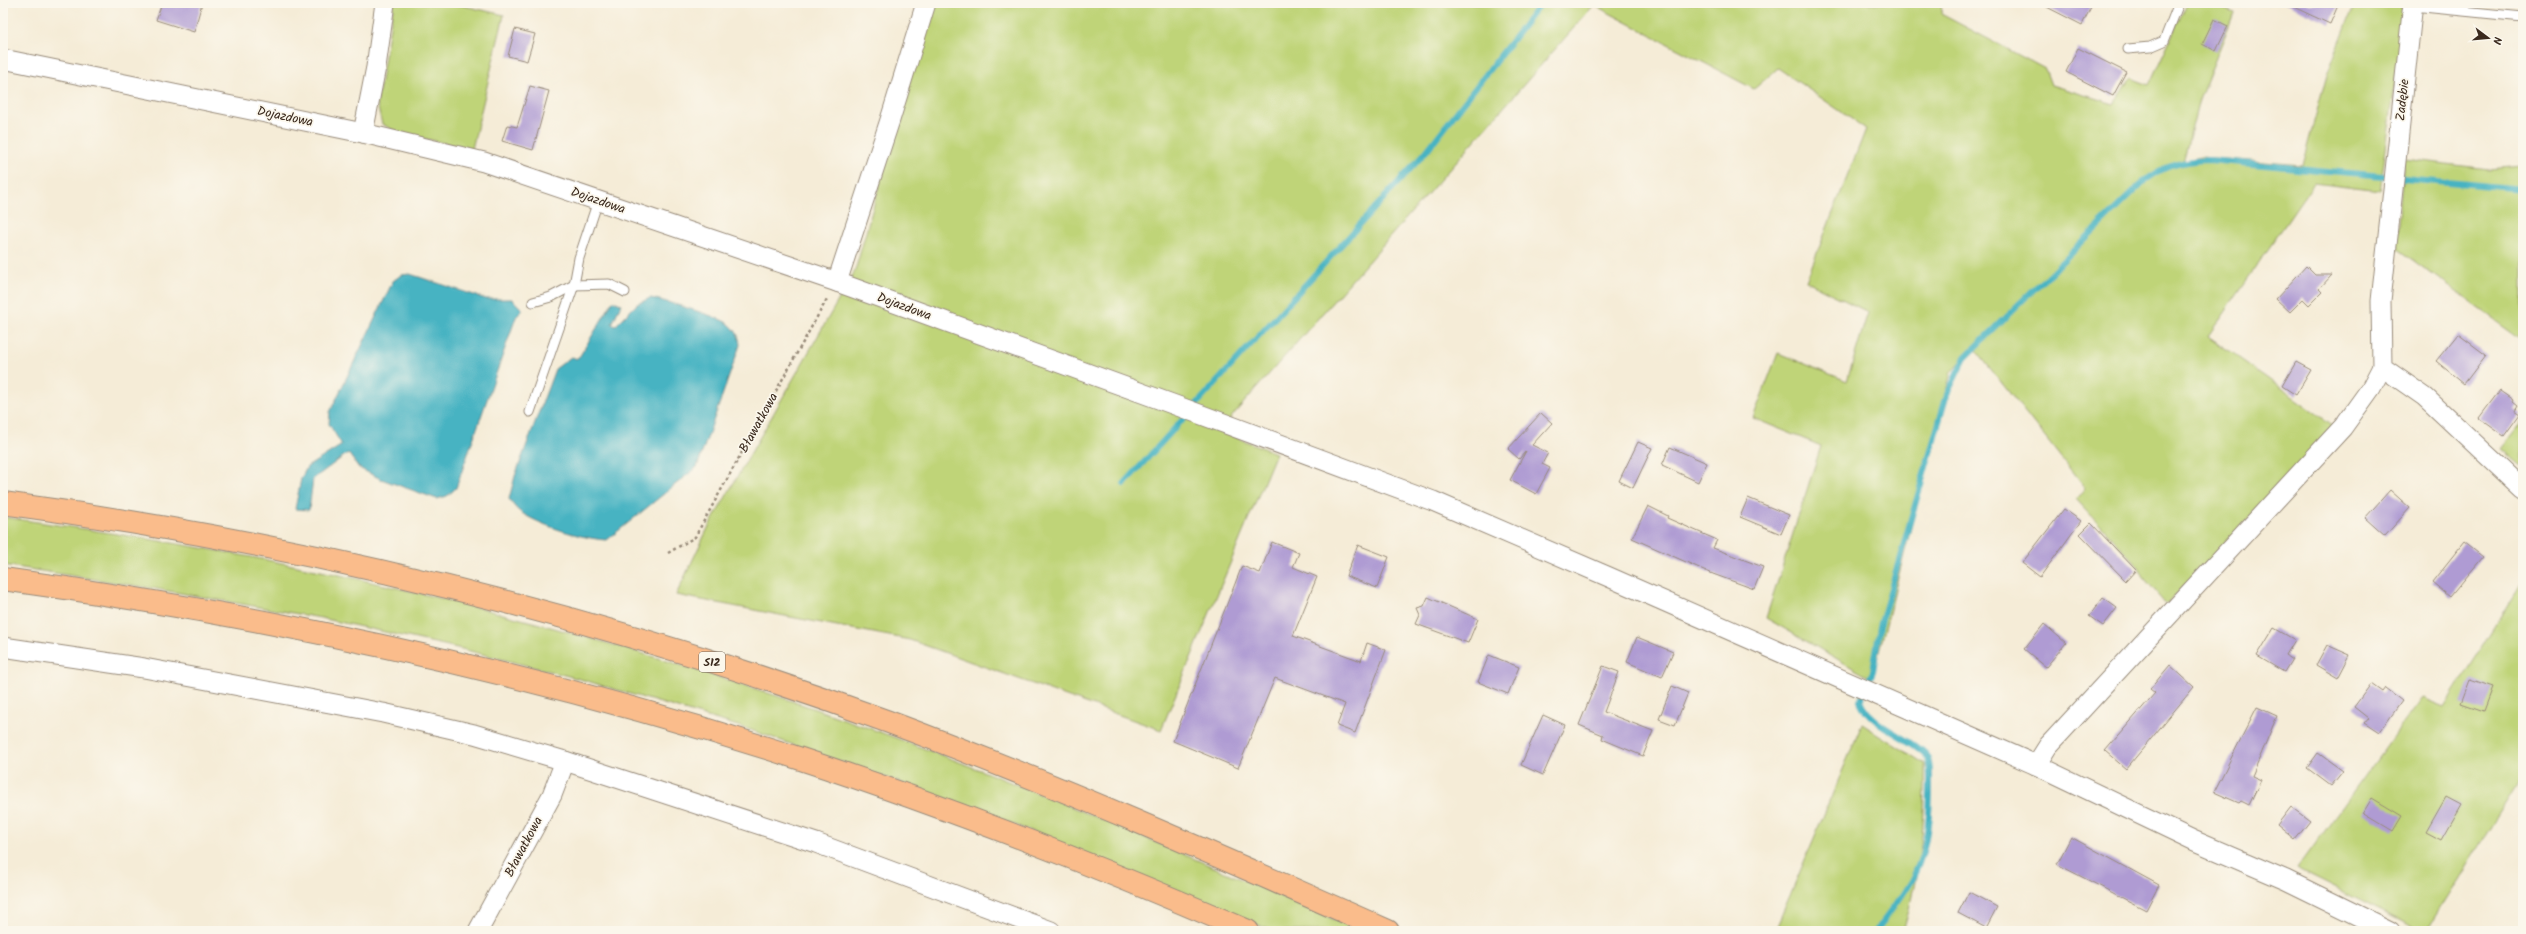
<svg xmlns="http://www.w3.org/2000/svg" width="2526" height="934" font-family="Kalam,sans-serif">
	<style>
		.green { fill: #bfd478; stroke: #7d7f4b }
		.water { fill: #46b3c2; stroke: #406e70 }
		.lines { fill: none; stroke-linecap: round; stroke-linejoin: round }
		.stream { stroke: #46b3c2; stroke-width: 6 }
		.building { fill: #af9bd3 }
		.lane-casing { stroke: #988b7a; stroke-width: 11 }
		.street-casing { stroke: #988b7a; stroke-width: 21 }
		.highway-casing { stroke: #988b7a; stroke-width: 24 }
		.path { stroke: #988b7a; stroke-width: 2.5; stroke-dasharray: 3 3; stroke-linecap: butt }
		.lane { stroke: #fff; stroke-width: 9 }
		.street { stroke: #fff; stroke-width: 19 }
		.highway { stroke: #fabc8b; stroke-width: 22 }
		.labels { text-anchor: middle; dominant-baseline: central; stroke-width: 3.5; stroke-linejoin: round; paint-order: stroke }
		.shield { fill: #fbf7ec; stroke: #75685c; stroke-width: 1 }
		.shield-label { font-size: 12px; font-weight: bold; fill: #3b2a1e }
		.street-label { font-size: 13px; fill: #3b2a1e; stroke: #fbf7ec }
	</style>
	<rect width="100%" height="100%" fill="#fbf7ec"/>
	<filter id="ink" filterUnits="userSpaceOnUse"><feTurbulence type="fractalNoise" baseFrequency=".025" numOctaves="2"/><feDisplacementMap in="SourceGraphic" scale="8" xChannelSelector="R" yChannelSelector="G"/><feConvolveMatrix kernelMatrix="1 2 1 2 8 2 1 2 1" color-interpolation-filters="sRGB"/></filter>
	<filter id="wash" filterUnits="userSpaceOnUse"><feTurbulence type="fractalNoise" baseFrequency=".012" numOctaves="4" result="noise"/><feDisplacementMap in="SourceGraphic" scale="16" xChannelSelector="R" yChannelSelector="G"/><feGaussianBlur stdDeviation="0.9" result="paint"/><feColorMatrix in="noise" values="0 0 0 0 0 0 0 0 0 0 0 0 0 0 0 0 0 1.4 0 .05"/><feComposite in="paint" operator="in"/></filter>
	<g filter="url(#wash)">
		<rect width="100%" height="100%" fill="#f5ecd7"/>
		<g class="green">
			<path d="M394,3h57l53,12 -32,134 -73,-16 -17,-9 -5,-20z"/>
			<path d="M931,3h1011l-1,11 104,55 6,16 63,19 17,-26 18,7 38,-82h21l26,10 -35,87 -16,62 17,-5 102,8 25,-90 28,-72h44l6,9 -25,179 -66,-8 -106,153 126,90 -167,179 -22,-26 -6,-12 -63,-68 9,-11 -111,-140 -23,24 -79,307 -106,-61 55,-172 -68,-28 25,-65 69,28 21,-69 -62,-31 60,-152 -88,-61 -24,21 -160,-84 -361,410 -11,17 54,21 -115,277 -251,-90 -234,-45 32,-67 147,-257z"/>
			<path d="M2404,159l85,10 34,-3v174l-127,-92z"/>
			<path d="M2523,421v46l-22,-18z"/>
			<path d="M3,517c111,16 222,33 332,57 144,31 287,71 427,117 204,67 402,154 598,240h-87l-294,-121 -231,-81 -168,-50 -118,-30 -141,-31 -164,-29 -154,-24z"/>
			<path d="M2523,580v195l-97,156h-5l-124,-62 125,-171 22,9z"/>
			<path d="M1862,724l63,40c1,56 -6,113 -22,167h-128z"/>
		</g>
		<g class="water">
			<path d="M410,274l76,25h26l11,11 -7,7 -60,171 -9,8 -10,3 -56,-20 -22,-11 -11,-15 -35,26 -4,31 -14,-1 6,-30 6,-12 35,-22 -13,-21 1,-12 63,-131 8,-6z"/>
			<path d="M650,298c13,2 70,19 79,26 8,7 10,12 11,21l-43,122 -90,73c-24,-1 -69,-15 -88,-29 -4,-3 -7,-8 -10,-12l6,-23 40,-107 16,-12 7,2 35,-58 8,3 -9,20 3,2 22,-22z"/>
		</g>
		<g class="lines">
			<g class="stream">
				<path d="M1124,484l300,-330 117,-151"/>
				<path d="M1876,931c13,-18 29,-37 39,-58 13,-28 15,-59 15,-89 0,-9 1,-23 -5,-30 -18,-18 -55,-28 -65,-53l13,-30 7,-45 67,-232 18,-37 176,-173c23,-19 39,-23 68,-24l314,29"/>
			</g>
		</g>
		<g id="blocks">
			<g class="building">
				<path d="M162,3h40l-8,29 -38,-12z"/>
				<path d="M2039,3h54l-11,22z"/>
				<path d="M2285,3h54l-9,21z"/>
				<path d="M2214,19l14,7 -12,25 -14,-7z"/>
				<path d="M515,29l20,5 -8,27 -19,-5z"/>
				<path d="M2078,48l48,24 -13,24 -47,-24z"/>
				<path d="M530,86l19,5 -16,59 -31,-9 5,-16 10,2z"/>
				<path d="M2306,266l9,9h17l-13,14 3,3 -13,13 -6,-6 -13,13 -14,-13z"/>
				<path d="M2458,334l28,21 -22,29 -28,-23z"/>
				<path d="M2296,362l15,8 -15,25 -14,-9z"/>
				<path d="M2500,390l13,9 -1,2 5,4 -3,5 6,4 -16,22 -25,-18z"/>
				<path d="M1541,413l11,10 -20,22 16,8 -6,11 8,4 -14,26 -26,-14 16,-29 -7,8 -11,-10z"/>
				<path d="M1638,442l14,6 -19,40 -14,-7z"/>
				<path d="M1670,447l37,16 -9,19 -36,-17z"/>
				<path d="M2390,490l20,18 -25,28 -20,-18z"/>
				<path d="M1748,498l41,17 -8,19 -41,-17z"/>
				<path d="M1648,506l20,10 -1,2 50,22 -4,8 50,19 -9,22 -41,-15 -81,-36z"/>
				<path d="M2064,509l17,12 -41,56 -18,-14z"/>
				<path d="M2091,523l45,47 -10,11 -46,-47z"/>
				<path d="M1272,542l27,11 -6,14 24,10 -24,59 68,25 6,-18 19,7 -31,83 -18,-7 8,-22 -70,-26 -37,90 -65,-27 69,-175 18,7z"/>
				<path d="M2464,542l19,15 -33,40 -18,-15z"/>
				<path d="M1358,545l31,12 -12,31 -31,-12z"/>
				<path d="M1428,597l50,22 -10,24 -52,-19 4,-9 -3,-7 7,-2z"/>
				<path d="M2103,598l14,10 -14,18 -14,-10z"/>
				<path d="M2044,624l22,19 -20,24 -22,-18z"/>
				<path d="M2274,628l21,12 -9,15 6,4 -8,13 -27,-16z"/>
				<path d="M1637,637l36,15 -11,25 -35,-15z"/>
				<path d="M2327,645l23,10 -12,23 -22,-13z"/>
				<path d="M1489,655l30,12 -11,27 -30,-12z"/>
				<path d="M2170,665l24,22 -68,82 -21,-18 50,-58 -5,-4z"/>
				<path d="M1603,666l16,6 -15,40 49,19 -10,25 -41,-17 1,-4 -24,-10z"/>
				<path d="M2470,679l23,8 -9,24 -23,-8z"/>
				<path d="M2371,684l11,8 3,-4 17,13 -23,32 -15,-10 4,-5 -14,-11z"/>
				<path d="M1672,686l16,7 -13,32 -16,-6z"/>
				<path d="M2257,707l20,9 -25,60 9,4 -12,25 -8,-4 -2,2 -25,-11z"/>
				<path d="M1543,715l22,10 -22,50 -22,-10z"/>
				<path d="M2318,753l25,18 -12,15 -24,-18z"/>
				<path d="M2446,797l15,8 -20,35 -15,-8z"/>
				<path d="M2372,798l30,18 -9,15 -30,-18z"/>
				<path d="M2291,807l19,14 -15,19 -18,-15z"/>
				<path d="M2071,837l88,48 -13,25 -89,-46z"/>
				<path d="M1969,892l28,15 -11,21 -28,-15z"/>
			</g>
		</g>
	</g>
	<g filter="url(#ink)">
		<use href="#blocks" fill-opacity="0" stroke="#988b7a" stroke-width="1"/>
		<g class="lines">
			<defs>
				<g id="lane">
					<path d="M2413,6l110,11"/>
					<path d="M2128,49l22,-2 14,-6 15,-38"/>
					<path d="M533,302l18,-5 23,-12 35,-1 16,8"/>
					<path d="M530,412l44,-127 5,-27 19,-57"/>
				</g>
				<g id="street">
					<path d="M2413,3l-32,298 1,66 43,30 98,92"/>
					<path d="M3,59l360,74 121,29 353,120 338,123 258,96 176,76 427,188 159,76 91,39 104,51"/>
					<path d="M363,133l13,-66 9,-64"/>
					<path d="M837,282l53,-162 36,-117"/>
					<path d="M3,647l141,21 239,45 91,21 91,27 251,82 235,88"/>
					<path d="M2036,765l12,-19 295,-319 28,-39 11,-21"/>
					<path d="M478,931l74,-136 13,-34"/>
				</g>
				<g id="highway">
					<path d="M3,503c302,40 600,114 886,219 169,63 334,136 499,209"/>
					<path d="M3,579c270,37 535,95 795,179 153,50 302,109 450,173"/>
				</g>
			</defs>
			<use href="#lane" class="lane-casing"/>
			<use href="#street" class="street-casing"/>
			<use href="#highway" class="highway-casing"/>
			<path class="path" d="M668,553l27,-16 132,-238"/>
			<use href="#lane" class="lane"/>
			<use href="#street" class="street"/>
			<use href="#highway" class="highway"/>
		</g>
	</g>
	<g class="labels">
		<rect class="shield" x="699" y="652" width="26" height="20" rx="3"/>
		<g class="shield-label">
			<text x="712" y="662">S12</text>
		</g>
		<g class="street-label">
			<text transform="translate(2403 100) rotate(-84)">Zadębie</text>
			<text transform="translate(285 117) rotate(12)">Dojazdowa</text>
			<text transform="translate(598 201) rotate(19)">Dojazdowa</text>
			<text transform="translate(904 307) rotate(20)">Dojazdowa</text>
			<text transform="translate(759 423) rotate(-61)">Bławatkowa</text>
			<text transform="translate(524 847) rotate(-62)">Bławatkowa</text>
		</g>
	</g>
	<rect width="2526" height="934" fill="none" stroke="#fbf7ec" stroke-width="16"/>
	<g transform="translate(2488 38) rotate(106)" stroke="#fbf7ec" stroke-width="3" paint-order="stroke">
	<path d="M0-3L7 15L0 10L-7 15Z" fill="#3b2a1e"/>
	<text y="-6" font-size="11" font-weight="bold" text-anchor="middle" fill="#3b2a1e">N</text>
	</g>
</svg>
